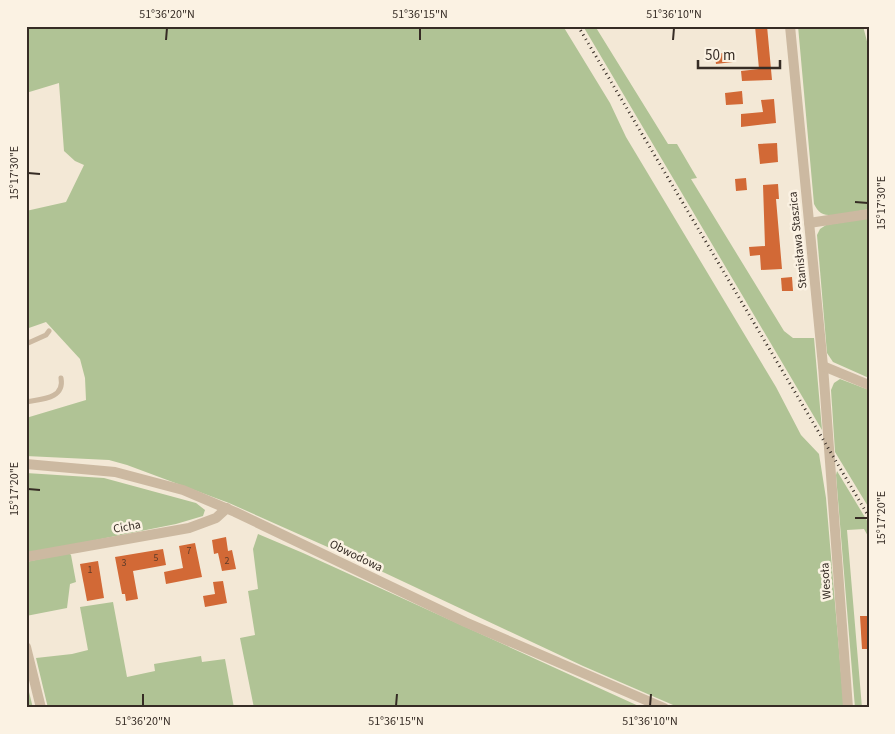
<svg xmlns="http://www.w3.org/2000/svg" width="895" height="734" font-family="'Source Sans 3',sans-serif">
	<style>
		.green { fill: #b0c395 }
		.building { fill: #d26936 }
		.lines { fill: none; stroke-linecap: round; stroke-linejoin: round }
		.lane { stroke: #ccb9a1; stroke-width: 5 }
		.street { stroke: #ccb9a1; stroke-width: 10 }
		.rail { stroke: #362c25; stroke-width: 3; stroke-dasharray: 1 4; stroke-linecap: butt }
		.ticks { fill: none; stroke: #362c25; stroke-width: 2 }
		.labels { text-anchor: middle; dominant-baseline: central; stroke-width: 5; stroke-linejoin: round; paint-order: stroke }
		.number-label { font-size: 10px; fill: #5d3b29 }
		.street-label { font-size: 12px; fill: #362c25; stroke: #fbf2e3 }
		.neatline { fill: none; stroke: #362c25; stroke-width: 2 }
		.ticks-label { font-size: 12px; text-anchor: middle; fill: #362c25 }
	</style>
	<rect width="100%" height="100%" fill="#f3e8d6"/>
	<g class="green">
		<path d="M26,26h537l47,77 16,34 150,250 25,48 18,19 7,44 18,210h-164l-97,-42 -215,-101 -139,-62 -102,-38 -18,-5 -83,-4v-38l60,-18 -1,-22 -5,-19 -34,-37 -20,7v-118l40,-9 18,-37 -9,-4 -11,-10 -5,-68 -33,10z"/>
		<path d="M583,26h12l73,118h9l20,34 -6,1 93,152 9,7h21l8,92z"/>
		<path d="M798,26h65l6,23v160c-11,2 -38,10 -48,4 -3,-2 -5,-5 -7,-9z"/>
		<path d="M869,218v160l-36,-16 -6,-9 -10,-118 3,-6 6,-4z"/>
		<path d="M840,379l29,11v118l-34,-56 -4,-62 3,-7z"/>
		<path d="M837,471l32,53v14l-5,-9 -17,1 15,178h-7l-19,-233z"/>
		<path d="M26,473l78,5 92,25 9,7 -2,6 -27,8 -150,30z"/>
		<path d="M258,534l45,19 340,155h-389l-14,-70 15,-3 -7,-44 10,-2 -5,-40z"/>
		<path d="M69,553l2,2 5,27 -6,2 -3,24 -41,8v-54z"/>
		<path d="M113,602l14,75 28,-6 -1,-7 47,-8 1,6 23,-3 9,49h-186l-12,-50 36,-4 16,-4 -8,-43z"/>
		<path d="M26,680l7,28h-7z"/>
	</g>
	<g class="building">
		<path d="M755,26h12l5,54 -30,1 -1,-10 18,-2z"/>
		<path d="M732,52l1,10 -17,2 -1,-10z"/>
		<path d="M742,91l1,13 -17,1 -1,-12z"/>
		<path d="M774,99l2,24 -35,4v-13l22,-2 -2,-12z"/>
		<path d="M777,143l1,19 -18,2 -2,-20z"/>
		<path d="M746,178l1,12 -11,1 -1,-12z"/>
		<path d="M778,184l1,15h-3l6,70 -21,1 -1,-15 -10,1 -1,-9 16,-1 -2,-61z"/>
		<path d="M792,277l1,14h-11l-1,-13z"/>
		<path d="M226,537l2,14 4,-1 4,19 -14,2 -4,-18 -4,1 -2,-14z"/>
		<path d="M195,543l7,34 -36,7 -2,-12 19,-4 -4,-22z"/>
		<path d="M163,549l3,16 -33,6 5,28 -12,2 -1,-7h-3l-7,-37z"/>
		<path d="M98,561l6,37 -17,3 -7,-37z"/>
		<path d="M223,581l4,22 -22,4 -2,-11 12,-2 -2,-12z"/>
		<path d="M860,616h9v33h-7z"/>
	</g>
	<g class="lines">
		<g class="lane">
			<path d="M26,344l20,-9 3,-4"/>
			<path d="M26,402c15,-3 39,-3 35,-24"/>
		</g>
		<g class="street">
			<path d="M790,26l33,340 25,342"/>
			<path d="M809,223l60,-9"/>
			<path d="M823,366l46,19"/>
			<path d="M26,464l89,8 68,18 52,22 230,110 199,86"/>
			<path d="M26,557l163,-29 27,-10 11,-10"/>
			<path d="M26,647l15,61"/>
		</g>
		<path class="rail" d="M578,26l291,491"/>
	</g>
	<path class="ticks" d="M166,40l1,-12M420,40v-12M673,40l1,-12M28,173l12,1M855,202l13,1M28,489l12,1M855,518h13M143,706v-12M396,706l1,-12M650,706l1,-12"/>
	<g class="labels">
		<g class="number-label">
			<text x="189" y="551">7</text>
			<text x="156" y="558">5</text>
			<text x="227" y="561">2</text>
			<text x="124" y="563">3</text>
			<text x="90" y="570">1</text>
		</g>
		<g class="street-label">
			<text transform="translate(798 240) rotate(-96)">Stanisława Staszica</text>
			<text transform="translate(127 527) rotate(-10)">Cicha</text>
			<text transform="translate(356 556) rotate(26)">Obwodowa</text>
			<text transform="translate(826 581) rotate(-94)">Wesoła</text>
		</g>
	</g>
	<rect width="895" height="734" fill="none" stroke="#fbf2e3" stroke-width="55"/>
	<path d="M698 60v8h82v-8" fill="none" stroke="#362c25" stroke-width="2.5"/>
	<text x="705" y="60" font-size="15" fill="#362c25" stroke="#fbf2e3" stroke-width="4" paint-order="stroke">50 m</text>
	<rect x="28" y="28" width="840" height="678" class="neatline"/>
	<g class="ticks-label">
		<text x="167" y="18">51°36'20"N</text>
		<text x="420" y="18">51°36'15"N</text>
		<text x="674" y="18">51°36'10"N</text>
		<text transform="translate(14 173) rotate(-90)" y="4">15°17'30"E</text>
		<text transform="translate(881 203) rotate(-90)" y="4">15°17'30"E</text>
		<text transform="translate(14 489) rotate(-90)" y="4">15°17'20"E</text>
		<text transform="translate(881 518) rotate(-90)" y="4">15°17'20"E</text>
		<text x="143" y="725">51°36'20"N</text>
		<text x="396" y="725">51°36'15"N</text>
		<text x="650" y="725">51°36'10"N</text>
	</g>
</svg>
